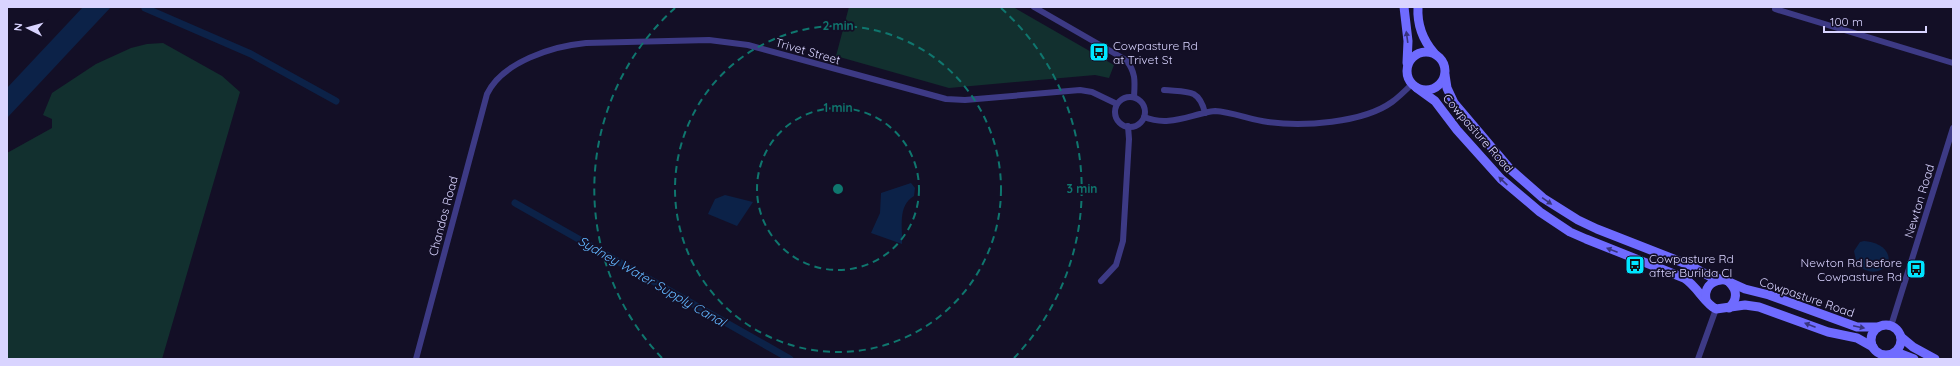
<svg xmlns="http://www.w3.org/2000/svg" width="1960" height="366" font-family="Quicksand,sans-serif">
	<style>
		.green { fill: #12302f }
		.water { fill: #0c2248 }
		.lines { fill: none; stroke-linecap: round; stroke-linejoin: round }
		.canal { stroke: #0c2248; stroke-width: 7 }
		.minor { stroke: #3d3a85; stroke-width: 6 }
		.secondary { stroke: #6f6bff; stroke-width: 9 }
		.oneway { fill: #38347d }
		.ring { fill: none; stroke: #0f766e; stroke-width: 2; stroke-dasharray: 7 5 }
		.labels { text-anchor: middle; dominant-baseline: central; stroke-width: 3.5; stroke-linejoin: round; paint-order: stroke }
		.poi-label { font-size: 12px; fill: #d9d4ff; stroke: #130f26; text-anchor: start }
		.street-label { font-size: 12px; fill: #d9d4ff; stroke: #130f26 }
		.water-label { font-size: 13px; font-style: italic; fill: #62b6ff; stroke: #130f26 }
		.centre { fill: #0f766e; stroke: #130f26; stroke-width: 2 }
		.ring-label { font-size: 12px; text-anchor: middle; font-weight: bold; fill: #0f766e; stroke: #130f26; stroke-width: 3.5; stroke-linejoin: round; paint-order: stroke }
	</style>
	<rect width="100%" height="100%" fill="#130f26"/>
	<g class="green">
		<path d="M849,7h164l101,58 -5,13 -14,-3 -146,13 -113,-32z"/>
		<path d="M163,43l59,33 18,16 -78,267h-155v-206l45,-25v-9l-9,-4 9,-22 44,-29 35,-16 16,-4z"/>
	</g>
	<g class="water">
		<path d="M83,7h28l-104,111v-30z"/>
		<path d="M911,183l4,5 -1,8c-17,10 -11,32 -12,48l-31,-11 9,-20 1,-20z"/>
		<path d="M725,195l28,7 -16,24 -29,-12 7,-15z"/>
		<path d="M1864,241c13,1 28,8 24,23 -9,11 -21,9 -31,1l-3,-14 6,-9z"/>
	</g>
	<g class="lines">
		<g class="canal">
			<path d="M145,8l106,46 85,47"/>
			<path d="M515,203l275,156"/>
		</g>
		<g class="minor">
			<path d="M1034,7l92,53c10,12 9,22 8,37"/>
			<path d="M1775,9l178,54"/>
			<path d="M1164,90c23,2 35,-2 41,23"/>
			<circle cx="1130" cy="112" r="15"/>
			<path d="M1144,117c20,8 36,2 56,-3 5,-1 10,-3 15,-3 18,1 35,9 53,11 34,5 95,1 124,-20 7,-5 14,-12 20,-18"/>
			<path d="M1101,281l15,-16 7,-24 6,-102 -1,-13"/>
			<path d="M1891,326l62,-198"/>
			<path d="M416,359l71,-265c15,-32 66,-48 99,-51l123,-3 39,5 198,54 19,1 115,-10 12,2 25,12"/>
			<path d="M1698,359l18,-50"/>
		</g>
		<g class="secondary">
			<path d="M1404,7l4,34 -1,22"/>
			<path d="M1418,7c-1,18 4,32 16,46"/>
			<circle cx="1426" cy="71" r="19"/>
			<path d="M1445,75l2,13 7,15 56,66 33,29 35,22 19,9 92,36 22,12 14,3 20,9 24,6 88,32h21"/>
			<path d="M1417,88l18,13 22,29 44,49 39,33 30,20 16,7 98,39c13,8 21,26 32,31l29,-4 14,2 69,25 29,6 16,9"/>
			<path d="M1706,300c-2,-11 4,-19 15,-20"/>
			<path d="M1729,308c8,-8 9,-17 1,-25"/>
			<circle cx="1886" cy="340" r="15"/>
			<path d="M1901,337l12,10 22,12"/>
			<path d="M1893,354h8l13,5"/>
		</g>
	</g>
	<defs><path id="oneway-solid" d="M-6-.8H1V-3.2L6.5 0L1 3.2V.8H-6Z"/></defs>
	<g class="oneway">
		<use href="#oneway-solid" transform="translate(1407 37) rotate(-98)"/>
		<use href="#oneway-solid" transform="translate(1503 181) rotate(-137)"/>
		<use href="#oneway-solid" transform="translate(1547 201) rotate(35)"/>
		<use href="#oneway-solid" transform="translate(1612 250) rotate(-159)"/>
		<use href="#oneway-solid" transform="translate(1810 325) rotate(-159)"/>
		<use href="#oneway-solid" transform="translate(1859 327) rotate(12)"/>
	</g>
	<g class="ring">
		<circle cx="838" cy="189" r="81"/>
		<circle cx="838" cy="189" r="163"/>
		<path d="M662 358A244 244 0 0 1 675 8M1001 8A244 244 0 0 1 1014 358"/>
	</g>
	<defs>
		<symbol id="bus-square" viewBox="-11 -11 22 22"><rect x="-9" y="-9" width="18" height="18" rx="4" fill="#00e5ff" stroke="#130f26"/><path d="M-5-6H5V4H4V6H2V4H-2V6H-4V4H-5ZM-3.5-4V0h7V-4ZM-3.5 1.2v1.5H-2V1.2ZM2 1.2v1.5H3.5V1.2Z" fill="#111"/></symbol>
	</defs>
	<g fill-rule="evenodd">
		<use href="#bus-square" x="1088" y="41" width="22" height="22"/>
		<use href="#bus-square" x="1624" y="254" width="22" height="22"/>
		<use href="#bus-square" x="1905" y="258" width="22" height="22"/>
	</g>
	<g class="labels">
		<g class="poi-label">
			<text x="1113" y="45">Cowpasture Rd<tspan x="1113" dy="14">at Trivet St</tspan></text>
			<text x="1649" y="258">Cowpasture Rd<tspan x="1649" dy="14">after Burilda Cl</tspan></text>
			<text x="1902" y="262" text-anchor="end">Newton Rd before<tspan x="1902" dy="14">Cowpasture Rd</tspan></text>
		</g>
		<g class="street-label">
			<text transform="translate(808 51) rotate(16)">Trivet Street</text>
			<text transform="translate(1478 133) rotate(49)">Cowpasture Road</text>
			<text transform="translate(1919 201) rotate(-73)">Newton Road</text>
			<text transform="translate(443 216) rotate(-75)">Chandos Road</text>
			<text transform="translate(1807 297) rotate(19)">Cowpasture Road</text>
		</g>
		<g class="water-label">
			<text transform="translate(652 281) rotate(30)">Sydney Water Supply Canal</text>
		</g>
	</g>
	<circle cx="838" cy="189" r="6" class="centre"/>
	<g class="ring-label">
		<text x="838" y="30">2 min</text>
		<text x="838" y="112">1 min</text>
		<text x="1082" y="193">3 min</text>
	</g>
	<rect width="1960" height="366" fill="none" stroke="#d9d4ff" stroke-width="16"/>
	<g transform="translate(28 28) rotate(276)" stroke="#130f26" stroke-width="3" paint-order="stroke">
	<path d="M0-3L7 15L0 10L-7 15Z" fill="#d9d4ff"/>
	<text y="-6" font-size="11" font-weight="bold" text-anchor="middle" fill="#d9d4ff">N</text>
	</g>
	<path d="M1824 26v6h102v-6" fill="none" stroke="#d9d4ff" stroke-width="2"/>
	<text x="1830" y="26" font-size="12" fill="#d9d4ff" stroke="#130f26" stroke-width="3" paint-order="stroke">100 m</text>
</svg>
